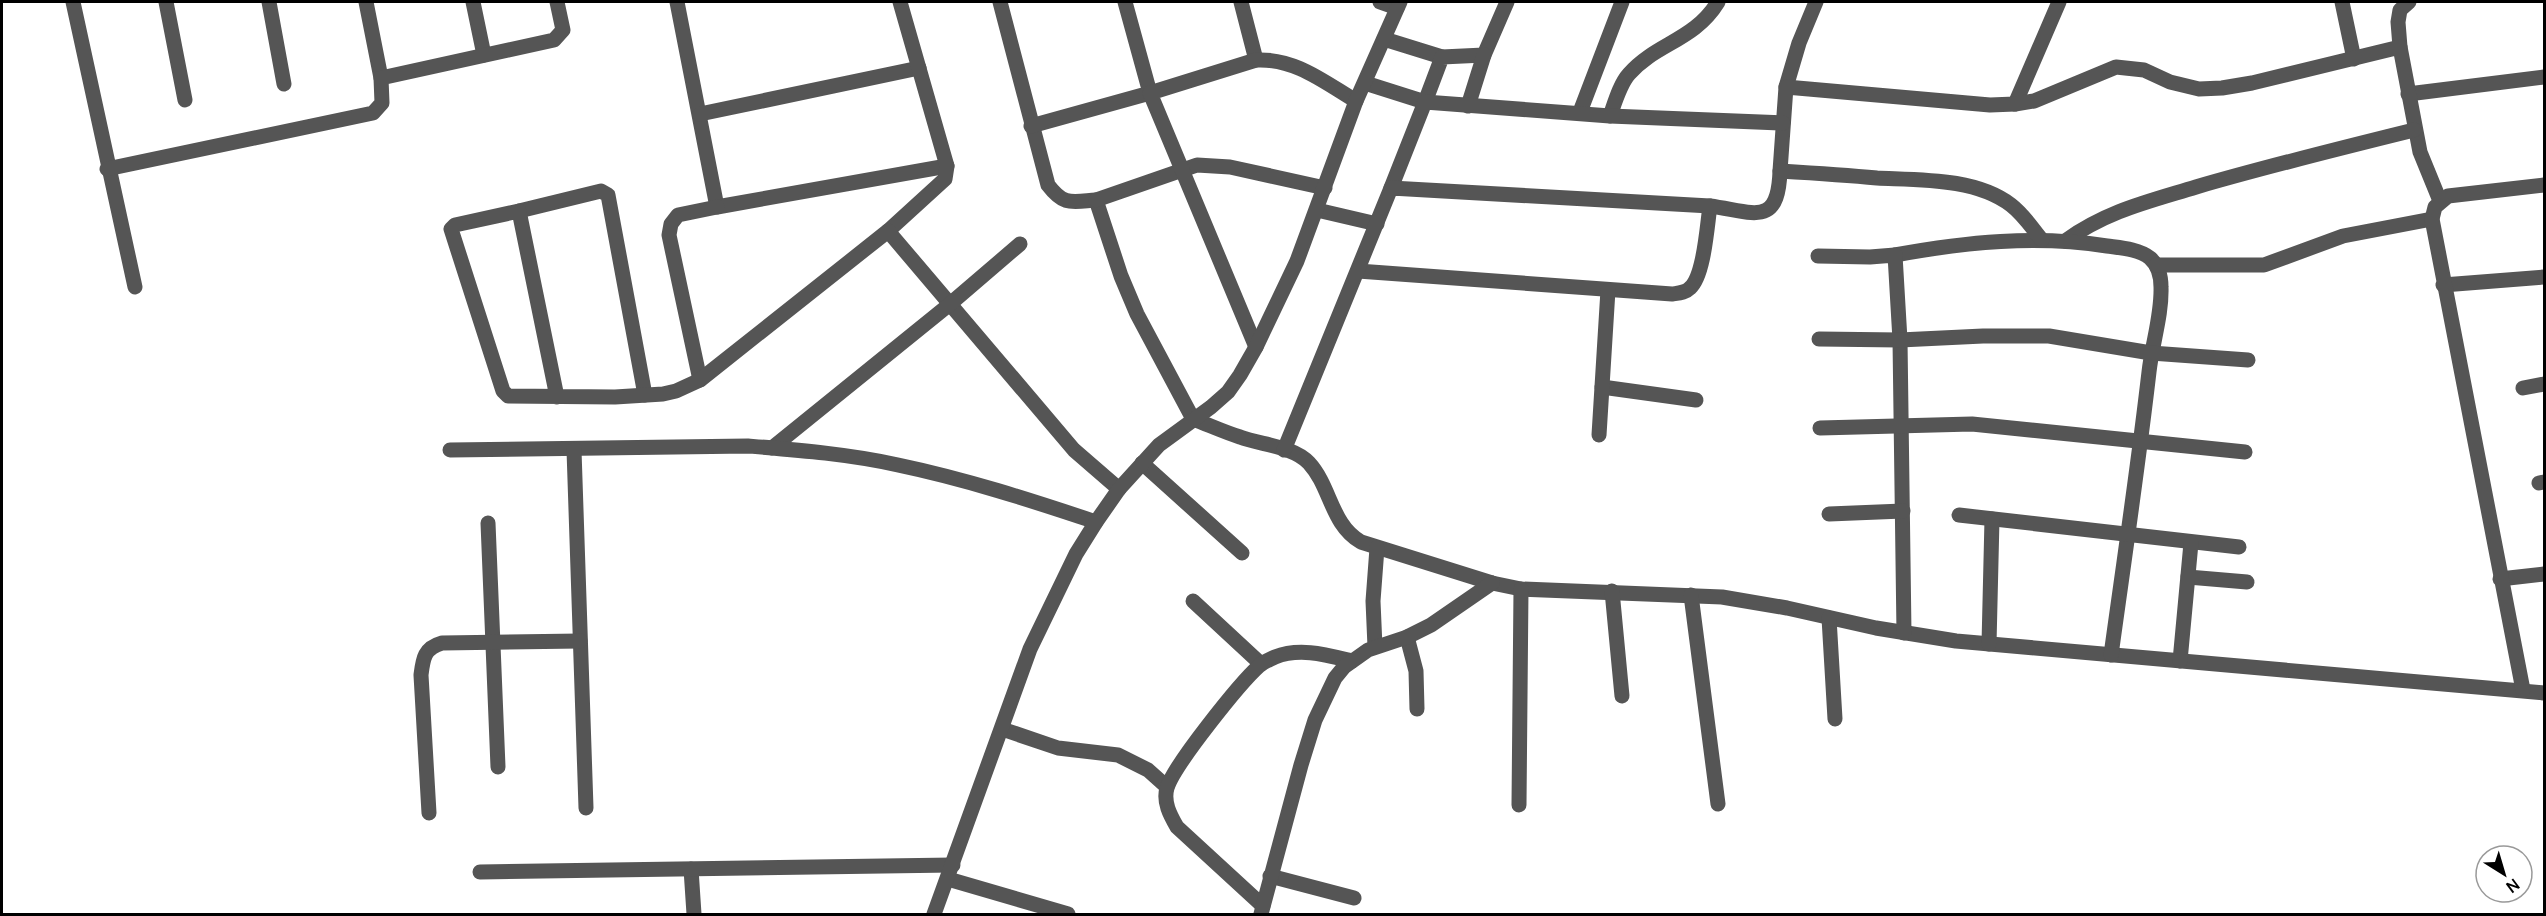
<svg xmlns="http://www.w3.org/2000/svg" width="2546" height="916" font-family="Manrope,sans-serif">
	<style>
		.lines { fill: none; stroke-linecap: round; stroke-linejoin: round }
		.minor { stroke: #555; stroke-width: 15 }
	</style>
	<rect width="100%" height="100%" fill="#fff"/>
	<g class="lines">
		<g class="minor">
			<path d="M73,2l62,285"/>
			<path d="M166,2l19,98"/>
			<path d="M269,2l15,82"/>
			<path d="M366,2l15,76"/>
			<path d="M473,2l11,53"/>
			<path d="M677,2l40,205 230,-41"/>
			<path d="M1000,2l48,183c16,21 23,17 48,15l25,76 16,38 56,105c16,6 31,13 47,18 21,8 53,9 69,26 22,24 22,62 52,79l131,41 29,6 201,8 65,11 89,20 80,13 588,52"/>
			<path d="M1241,2l15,58"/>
			<path d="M1380,2l17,6"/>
			<path d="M2342,2l12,57"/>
			<path d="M1384,39l58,18"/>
			<path d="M2400,47l-2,-25 2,-12 9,-8"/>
			<path d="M1365,83l60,19 17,-45 42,-2 23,-53"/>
			<path d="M1786,87l13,-44 17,-41"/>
			<path d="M2408,94l136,-17"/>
			<path d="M2015,104l44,-102"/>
			<path d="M1468,106l16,-51"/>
			<path d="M1580,112l42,-110"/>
			<path d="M700,114l219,-46"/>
			<path d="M1610,116c5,-14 10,-32 19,-42 27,-31 65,-33 89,-72"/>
			<path d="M1031,126l119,-33 -25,-91"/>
			<path d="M107,169l266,-56 9,-10 -1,-25 173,-38 9,-10 -6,-28"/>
			<path d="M1780,171l6,-84 204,18 25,-1 19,-3 82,-34 28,3 26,12 29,7 23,-1 30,-5 148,-36 20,105 20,49"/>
			<path d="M1391,188l34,-86 185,14 173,7"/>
			<path d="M1096,200l101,-35 33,2 95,21"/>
			<path d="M1317,210l60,14"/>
			<path d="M519,211l82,-20 7,4 37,200"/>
			<path d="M888,231l57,-52 2,-13 -47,-164"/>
			<path d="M2065,241c42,-30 82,-39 131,-54 72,-21 145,-39 218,-57"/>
			<path d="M1895,255c71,-13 140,-20 212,-9 14,2 31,3 43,12 8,7 11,18 11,29 1,28 -9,57 -12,85 -11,95 -25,189 -38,283"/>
			<path d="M1818,256l52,1 25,-2 5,85 4,293"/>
			<path d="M2156,265h108l79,-29 89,-17"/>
			<path d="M1358,271l314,23c7,-1 13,-1 18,-6 14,-12 17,-62 20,-82"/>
			<path d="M2443,285l101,-8"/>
			<path d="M1819,339l81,1 83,-4h66l102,17 97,7"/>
			<path d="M1256,347l-106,-254 106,-33c39,-2 68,22 100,41"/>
			<path d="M700,380l-31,-145 2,-11 7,-9 39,-8"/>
			<path d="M1602,387l94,13"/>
			<path d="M2523,388l21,-4"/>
			<path d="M557,397l-38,-186 -64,14 -4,4 52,162 5,5 107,1 48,-3 13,-3 24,-11 188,-149 186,219 45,39"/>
			<path d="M1820,428l152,-4 273,28"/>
			<path d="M1599,435l9,-145"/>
			<path d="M772,448l178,-144 70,-60"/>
			<path d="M450,450l298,-4c49,4 101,8 150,19 67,14 132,35 198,57"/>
			<path d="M574,450l12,358"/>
			<path d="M1284,450l107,-262 319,18c44,6 68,22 70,-35 33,2 65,4 97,7 43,2 99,0 134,27 13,10 21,23 31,35"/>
			<path d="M1142,463l100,90"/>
			<path d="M2539,483l5,-1"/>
			<path d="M1829,514l74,-3"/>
			<path d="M1959,515l280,32"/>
			<path d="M488,523l10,244"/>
			<path d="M2188,577l59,5"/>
			<path d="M2500,579l44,-5"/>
			<path d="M1612,591l10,105"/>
			<path d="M1691,595l27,209"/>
			<path d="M1193,601l68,63"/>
			<path d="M1829,618l6,101"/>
			<path d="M1407,637l9,34 1,38"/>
			<path d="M1989,644l3,-125"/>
			<path d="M1375,647l-2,-46 4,-53"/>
			<path d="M2180,661l11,-118"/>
			<path d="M2523,690l-91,-471 3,-12 13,-11 96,-11"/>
			<path d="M1002,729l56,19 60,7 30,15 19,17"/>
			<path d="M1519,805l2,-216"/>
			<path d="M429,813l-8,-138c2,-16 3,-27 21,-32l138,-2"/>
			<path d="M691,869l3,45"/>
			<path d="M480,872l473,-7"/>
			<path d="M1270,876l84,22"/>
			<path d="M948,879l120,35"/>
			<path d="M1263,906l-86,-79c-7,-12 -14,-25 -10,-39 7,-23 73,-105 92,-122 4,-4 10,-6 16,-9 25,-10 52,-2 77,4"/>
			<path d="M934,914l96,-265 46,-95 20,-32 23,-33 40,-44 52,-38 17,-15 12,-17 16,-28 41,-86 59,-160 44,-99"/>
			<path d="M1261,914l40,-149 14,-45 20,-42 9,-11 24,-17 39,-13 24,-12 61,-42"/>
		</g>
	</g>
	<rect width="2546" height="916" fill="none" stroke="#000000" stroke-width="6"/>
	<g transform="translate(2504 874) rotate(143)"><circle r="28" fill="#ffffff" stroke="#999999" stroke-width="1.5"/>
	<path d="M0-4.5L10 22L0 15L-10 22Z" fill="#000000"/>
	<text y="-9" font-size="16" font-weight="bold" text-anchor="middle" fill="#000000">N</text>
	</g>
</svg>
